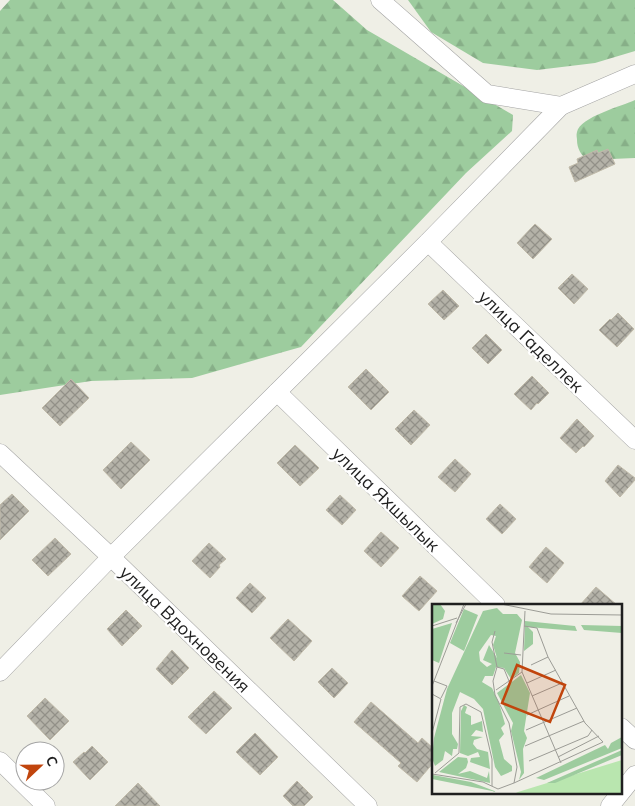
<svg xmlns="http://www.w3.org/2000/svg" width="635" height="806" font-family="Mulish,sans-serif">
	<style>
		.forest { fill: url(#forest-firs) }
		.building { fill: url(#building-cross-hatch); stroke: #c0baa9 }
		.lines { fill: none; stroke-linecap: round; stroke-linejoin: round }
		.street-casing { stroke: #a3a3a3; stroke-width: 19 }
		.street { stroke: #fff; stroke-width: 18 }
		.labels { text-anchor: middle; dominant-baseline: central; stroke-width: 4.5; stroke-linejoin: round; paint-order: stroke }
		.street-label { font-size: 18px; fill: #1f1f1f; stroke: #fff }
		.inset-road { fill: none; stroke: #9c9c96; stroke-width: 1 }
		.view { fill: #c1450d; fill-opacity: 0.15; stroke: #c1450d; stroke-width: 2.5 }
		.inset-edge { fill: none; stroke: #1f1f1f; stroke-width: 2.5 }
	</style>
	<defs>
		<pattern id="forest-firs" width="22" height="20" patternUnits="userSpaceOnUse" patternTransform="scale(1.25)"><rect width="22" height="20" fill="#9dcc9e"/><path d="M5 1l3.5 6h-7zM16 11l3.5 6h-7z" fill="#87af88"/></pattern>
		<pattern id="building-cross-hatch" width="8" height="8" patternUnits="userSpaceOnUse" patternTransform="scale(1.25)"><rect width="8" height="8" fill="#b4b2a8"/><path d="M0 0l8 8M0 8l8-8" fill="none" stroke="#929088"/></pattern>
	</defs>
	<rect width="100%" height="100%" fill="#efefe6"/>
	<g class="forest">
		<path d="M10,0h323l34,30 146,85 -1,16 -46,42 -165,174 -109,31 -101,3 -91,14v-384z"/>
		<path d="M408,0h227v51l-40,12 -58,7 -54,-7 -52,-31z"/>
		<path d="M635,100v58l-47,2c-7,-4 -11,-12 -11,-20 0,-2 -1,-5 0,-8 3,-15 45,-26 58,-32z"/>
	</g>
	<g class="building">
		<path d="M608,149l7,15 -40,18 -6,-15 9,-4 -1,-4 20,-9 1,3z"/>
		<path d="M535,224l17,15 -19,20 -16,-16z"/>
		<path d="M572,274l16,15 -14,15 -16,-16z"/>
		<path d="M443,290l16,16 -15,14 -16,-16z"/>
		<path d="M618,313l16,16 -17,18 -18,-17 11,-11 1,1z"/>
		<path d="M486,334l16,16 -14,14 -16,-16z"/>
		<path d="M366,369l23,23 -18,18 -23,-23z"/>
		<path d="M532,376l17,17 -11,11 -1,-1 -6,7 -17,-16z"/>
		<path d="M71,379l18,19 -29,28 -18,-18z"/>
		<path d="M414,410l16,15 -19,20 -16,-16z"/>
		<path d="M577,419l17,17 -10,11 -1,-1 -7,7 -16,-15z"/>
		<path d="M131,442l19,18 -29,29 -18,-19z"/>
		<path d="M295,445l24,23 -19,18 -23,-23z"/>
		<path d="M455,459l16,15 -16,18 -17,-15z"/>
		<path d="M618,465l17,13v2l-15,17 -15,-16z"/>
		<path d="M12,494l17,17 -29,29v-35z"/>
		<path d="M340,495l16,15 -14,15 -16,-15z"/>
		<path d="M500,504l16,15 -14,15 -16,-15z"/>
		<path d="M381,532l18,16 -18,19 -17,-16z"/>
		<path d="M55,538l16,16 -23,22 -16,-16z"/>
		<path d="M209,543l17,16 -7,6 1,2 -10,11 -18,-17z"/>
		<path d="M546,547l18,16 -17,20 -18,-16z"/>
		<path d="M420,576l17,15 -18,20 -17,-15z"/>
		<path d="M250,583l16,15 -14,15 -16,-15z"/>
		<path d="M596,587l21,18h-37z"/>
		<path d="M126,610l16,16 -20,20 -15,-17z"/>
		<path d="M288,619l24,22 -18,20 -24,-23z"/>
		<path d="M172,650l17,18 -17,17 -16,-16z"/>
		<path d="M332,668l16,15 -14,15 -16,-16z"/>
		<path d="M214,691l18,17 -26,26 -18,-17z"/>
		<path d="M45,698l24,23 -19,19 -23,-24z"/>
		<path d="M371,702l47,41 4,-5 12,11v13l-17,20 -19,-16 3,-3 -47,-41z"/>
		<path d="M255,733l23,24 -18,18 -24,-23z"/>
		<path d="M92,746l16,16 -18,18 -17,-18 11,-10 1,1z"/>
		<path d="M297,781l16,16 -9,9h-11l-10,-10z"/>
		<path d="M138,783l22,23h-45z"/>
	</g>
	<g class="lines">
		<defs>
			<g id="street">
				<path d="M380,0l107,94 74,12 74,-32"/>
				<path d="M428,242l207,198"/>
				<path d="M277,392l219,213"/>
				<path d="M0,453l111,104 257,249"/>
				<path d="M0,672l111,-115 317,-315 133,-136"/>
				<path d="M621,727l14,13"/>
				<path d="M0,761l46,45"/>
				<path d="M610,806l25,-31"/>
			</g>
		</defs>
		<use href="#street" class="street-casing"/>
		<use href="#street" class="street"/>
	</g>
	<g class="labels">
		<g class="street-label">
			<text transform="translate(531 341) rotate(44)">улица Гаделлек</text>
			<text transform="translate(386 499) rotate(44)">улица Яхшылык</text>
			<text transform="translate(185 629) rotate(44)">улица Вдохновения</text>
		</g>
	</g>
	<g transform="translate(432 604)">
		<rect width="190" height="190" fill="#efefe6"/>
		<path d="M190,156v34h-108l4,-2z" fill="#b9e6af"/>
		<path d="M0,0h8l5,7 -2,8 -11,5zM65,4l6,6h14l5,6 -7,33 5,9 -1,11 -8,6 -7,-11 -8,-1 -3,9h-8l-3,6 10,6 7,15 6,21 -4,4 3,6 -5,6 5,19 8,7v5l-11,5 -6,-9 -12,-58 -9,-10 -14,-7 -8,21v21l6,10 -1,5h-4l-1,7 -7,-5 -2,9 -8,6 -3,-8 2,-20 13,-49 36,-78zM59,31l5,1 -3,9 4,13 -8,-13 -6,15 9,4 -5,3 -7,-6 -1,-9zM32,5l14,6 -14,36 -14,-8zM93,17l50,5 2,5 -49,-4 5,5v12l-9,7zM20,19l-13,40 -7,-3v-31zM149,21l41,1v7l-38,-3zM89,71l9,18 -6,38 3,7 -4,11 1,24 -5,7 2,-8 -10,-41 2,-8 -16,-30zM32,101l3,2 -2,6 6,3v9l11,-4 1,11 -7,-2 -5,6 12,1 -9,3 -1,4 4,5 11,3 2,17 -20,-7 1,-4 9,-1 -2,-5 -10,4 -8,-3 1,-42zM190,133v11l-78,32 -8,-2 69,-33 3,4 3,-6zM190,146v5l-67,28h-8zM26,153l9,1 1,4 -2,6 -8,6 12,-3 17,7 2,-7 1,12 -51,-11zM1,171l38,7 26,10 -65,-13z" fill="#9dcc9e" fill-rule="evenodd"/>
		<path class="inset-road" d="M69,0l50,10 71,1M24,19l10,-19M0,22l25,-8M63,27l-3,11 5,25M72,49l17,2M99,61l17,-8M90,68l39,91M2,77l13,5 -6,12M95,79l29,-13M0,82l32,-82M64,86l26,-18 3,-61M0,90l9,5 -9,34M100,92l30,-13M95,111l42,-19M94,126l51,-22M93,142l59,-25M126,153l41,-21M97,157l59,-25 4,-6M3,169l24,-20 1,-46 6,-3 15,8 11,47v27M0,170l51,8 15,7 16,-6 3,-16 -8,-44 -14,-28 -2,-14 4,-14 7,2 5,12M82,179l89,-41 -18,-19 -37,-66 -11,-29 -13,-2"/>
		<path class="view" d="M85,61l48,20 -15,37 -48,-19z"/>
		<rect width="190" height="190" class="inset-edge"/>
	</g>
	<g transform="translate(40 766) rotate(68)"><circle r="24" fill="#ffffff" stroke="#a5a5a5"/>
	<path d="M0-4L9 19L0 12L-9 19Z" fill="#c1450d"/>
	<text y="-8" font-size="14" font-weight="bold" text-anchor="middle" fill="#1f1f1f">С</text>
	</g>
</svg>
